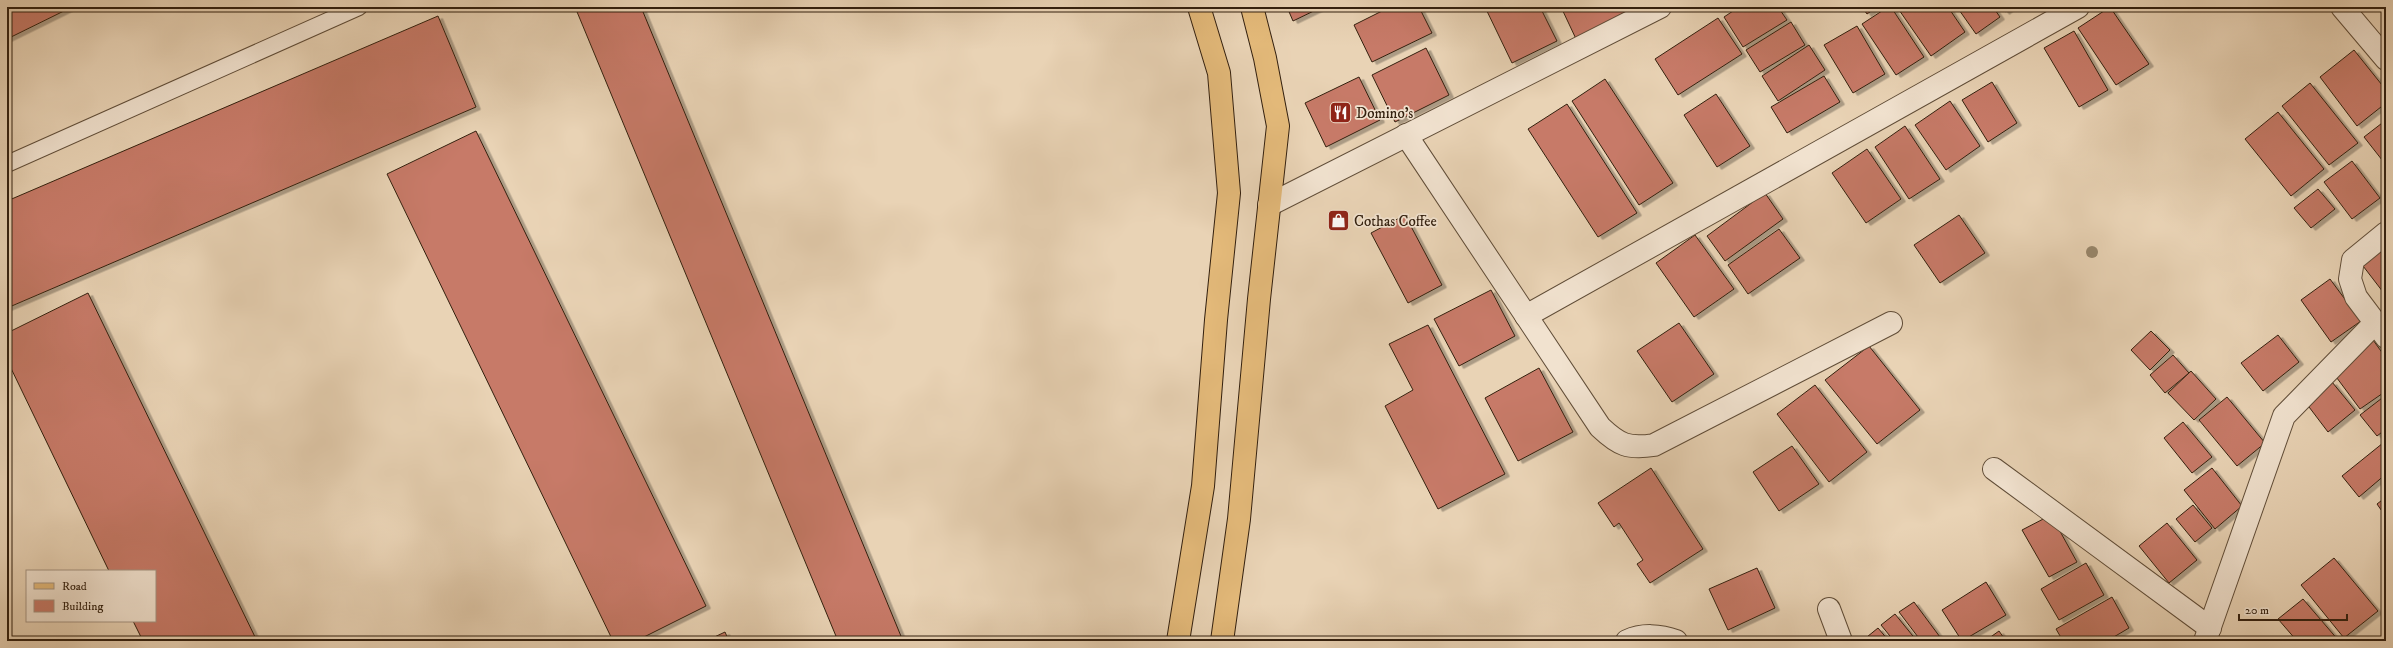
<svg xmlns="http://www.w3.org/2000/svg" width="2393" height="648" font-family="'IM FELL DW Pica',serif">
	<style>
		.building { fill: #c77a68; stroke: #33200f; filter: url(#shadow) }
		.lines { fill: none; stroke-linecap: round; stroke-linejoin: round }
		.service-casing { stroke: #604d38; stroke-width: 18 }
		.minor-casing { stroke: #604d38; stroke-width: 24 }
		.primary-casing { stroke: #33200f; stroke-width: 24 }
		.service { stroke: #f1e2cf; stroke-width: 16 }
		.minor { stroke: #f1e2cf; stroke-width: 22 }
		.primary { stroke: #e4ba7a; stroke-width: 22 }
		.tree { fill: #97866b }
		.labels { text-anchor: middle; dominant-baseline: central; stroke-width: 3.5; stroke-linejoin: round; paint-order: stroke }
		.poi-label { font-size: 15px; fill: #33200f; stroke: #f1e2cf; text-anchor: start }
	</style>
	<defs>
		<filter id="shadow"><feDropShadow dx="4.5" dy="2.5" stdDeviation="0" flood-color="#0004"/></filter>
	</defs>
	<rect width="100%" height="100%" fill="#e9d3b5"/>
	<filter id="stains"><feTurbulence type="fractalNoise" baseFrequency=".005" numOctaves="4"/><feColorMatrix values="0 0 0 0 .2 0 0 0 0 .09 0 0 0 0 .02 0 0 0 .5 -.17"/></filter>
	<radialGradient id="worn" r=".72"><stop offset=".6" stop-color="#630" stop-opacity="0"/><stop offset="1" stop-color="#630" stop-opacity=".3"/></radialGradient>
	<g class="building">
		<path d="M7,7h65l-65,32z"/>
		<path d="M575,7h66l262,634h-65z"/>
		<path d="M1287,7h35l-29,14z"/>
		<path d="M1390,7h29l13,26 -60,29 -18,-37z"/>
		<path d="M1485,7h55l17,34 -45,22z"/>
		<path d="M1561,7h73l2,5 -59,29z"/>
		<path d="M1739,7h39l9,13 -44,27 -19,-30z"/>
		<path d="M1862,7h15l-10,7z"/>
		<path d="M1888,7h3l33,50 -28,18 -34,-51z"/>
		<path d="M1897,7h51l17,25 -34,24z"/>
		<path d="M1957,7h36l7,10 -24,17z"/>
		<path d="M2001,7h10l-6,5z"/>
		<path d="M2110,7l39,57 -33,21 -38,-57z"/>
		<path d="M438,16l38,91 -469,201v-107z"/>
		<path d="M1718,18l24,36 -64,41 -23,-36z"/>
		<path d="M1791,22l14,23 -45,27 -14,-22z"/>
		<path d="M1857,26l28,48 -32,19 -29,-48z"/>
		<path d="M2074,31l34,59 -29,17 -35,-59z"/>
		<path d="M1809,45l16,25 -47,31 -16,-25z"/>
		<path d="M1426,48l23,47 -54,27 -23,-47z"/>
		<path d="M2354,50l32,40v13l-29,23 -37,-49z"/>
		<path d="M1824,76l16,26 -53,31 -16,-26z"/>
		<path d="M1359,77l21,43 -54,27 -21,-44z"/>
		<path d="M1605,79l68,104 -34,22 -67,-104z"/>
		<path d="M1992,82l25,41 -29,19 -26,-42z"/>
		<path d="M2310,83l48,60 -29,22 -47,-59z"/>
		<path d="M1716,94l34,52 -33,21 -33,-52z"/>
		<path d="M1950,101l30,45 -34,24 -31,-45z"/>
		<path d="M1567,104l70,109 -39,24 -70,-108z"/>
		<path d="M2278,112l46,57 -33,27 -46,-57z"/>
		<path d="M2386,120v45l-22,-28z"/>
		<path d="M1905,126l35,53 -31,20 -34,-52z"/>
		<path d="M476,131l230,475 -70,35h-23l-226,-467z"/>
		<path d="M1867,149l34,50 -35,24 -34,-50z"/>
		<path d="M2352,161l28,37 -28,21 -28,-37z"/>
		<path d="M2318,189l17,20 -24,19 -17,-20z"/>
		<path d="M1765,193l18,26 -58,42 -18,-25z"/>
		<path d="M1405,215l37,70 -34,18 -37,-70z"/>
		<path d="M1959,215l26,38 -45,30 -26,-38z"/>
		<path d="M1779,229l21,29 -52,36 -20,-29z"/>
		<path d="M1695,235l39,54 -40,28 -38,-54z"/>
		<path d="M2386,242v47l-3,3 -23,-30z"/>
		<path d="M2330,279l31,42 -30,21 -30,-42z"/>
		<path d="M1491,290l24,46 -56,30 -25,-47z"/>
		<path d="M88,293l169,348h-114l-10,-20h22v-50h-46l-102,-211v-27z"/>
		<path d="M1679,323l35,51 -42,28 -35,-51z"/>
		<path d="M1428,325l77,149 -67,35 -53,-103 28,-16 -24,-46z"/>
		<path d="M2151,331l19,19 -20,20 -19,-20z"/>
		<path d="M2278,335l21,27 -36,29 -22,-28z"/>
		<path d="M2373,340l13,18v33l-26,18 -29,-39z"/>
		<path d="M1869,346l51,64 -43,34 -52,-64z"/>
		<path d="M2173,355l16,18 -24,20 -15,-18z"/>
		<path d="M1539,368l34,64 -55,29 -33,-63z"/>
		<path d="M2191,371l25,28 -22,21 -26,-27z"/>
		<path d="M2332,382l23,28 -27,22 -22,-29z"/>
		<path d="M1815,385l52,67 -38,30 -52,-68z"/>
		<path d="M2386,395v34l-9,7 -17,-21z"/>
		<path d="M2227,397l38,46 -28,23 -38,-46z"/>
		<path d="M2183,422l29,35 -20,16 -28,-35z"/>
		<path d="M2383,443l3,3v28l-27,23 -17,-21z"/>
		<path d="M1792,446l27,38 -40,27 -26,-39z"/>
		<path d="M1651,468l52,81 -53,34 -13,-19 6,-4 -24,-37 -5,4 -16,-24z"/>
		<path d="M2212,468l30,38 -27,23 -31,-39z"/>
		<path d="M2386,497v20l-9,-13z"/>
		<path d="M2193,505l19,23 -17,14 -19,-23z"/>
		<path d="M2051,515l26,47 -28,15 -27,-47z"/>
		<path d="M2167,523l30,37 -28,23 -30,-37z"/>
		<path d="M2334,558l44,53 -34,27 -43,-53z"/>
		<path d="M2086,563l18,32 -45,25 -18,-31z"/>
		<path d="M1757,568l18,40 -47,22 -19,-41z"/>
		<path d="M1986,582l20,33 -44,26 -20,-31z"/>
		<path d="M2112,597l17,31 -22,13h-44l-7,-12z"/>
		<path d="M2303,599l36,42h-42l-19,-22z"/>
		<path d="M1914,602l26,35 -6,4h-13l-22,-29z"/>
		<path d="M1895,614l22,27h-23l-13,-16z"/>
		<path d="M1878,628l11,13h-27z"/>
		<path d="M1999,631l7,10h-21z"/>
		<path d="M725,632l4,9h-23z"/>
	</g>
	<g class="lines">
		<defs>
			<path id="service" d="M7,164l352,-157"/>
			<g id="minor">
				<path d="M2342,7l44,52"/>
				<path d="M1406,135l194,292c19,18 28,22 54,18l237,-122"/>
				<path d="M1269,205l391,-198"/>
				<path d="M2386,233l-33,27 -3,19 6,18 30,40"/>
				<path d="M1526,316l552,-309"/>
				<path d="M1994,469l216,159"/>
				<path d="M1829,609l12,32"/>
				<path d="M1627,641c15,-7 33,-6 49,0"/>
				<path d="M2205,641l79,-225 91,-93"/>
			</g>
			<g id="primary">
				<path d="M1178,641l25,-155 13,-166 13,-127 -10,-120 -20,-66"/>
				<path d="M1222,641l17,-122 20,-220 19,-173 -13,-68 -13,-51"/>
			</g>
		</defs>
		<use href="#service" class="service-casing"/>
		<use href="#minor" class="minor-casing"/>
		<use href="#primary" class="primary-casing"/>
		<use href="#service" class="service"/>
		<use href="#minor" class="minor"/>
		<use href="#primary" class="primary"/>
	</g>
	<circle class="tree" cx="2092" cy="252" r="6"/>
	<defs>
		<symbol id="restaurant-square" viewBox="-11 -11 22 22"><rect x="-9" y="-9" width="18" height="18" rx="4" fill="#8f2418" stroke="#f1e2cf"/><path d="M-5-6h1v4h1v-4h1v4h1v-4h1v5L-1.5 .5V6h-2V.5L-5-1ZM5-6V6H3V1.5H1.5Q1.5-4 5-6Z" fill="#fff"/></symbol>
		<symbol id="shop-square" viewBox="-11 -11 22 22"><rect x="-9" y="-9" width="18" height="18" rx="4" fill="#8f2418" stroke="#f1e2cf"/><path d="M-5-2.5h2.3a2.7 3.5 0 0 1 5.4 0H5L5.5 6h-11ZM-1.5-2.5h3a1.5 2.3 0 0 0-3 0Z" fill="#fff"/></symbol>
	</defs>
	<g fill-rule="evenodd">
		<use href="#restaurant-square" x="1328" y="100" width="25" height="25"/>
		<use href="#shop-square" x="1326" y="208" width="25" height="25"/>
	</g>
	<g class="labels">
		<g class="poi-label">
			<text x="1356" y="113">Domino's</text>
			<text x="1354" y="221">Cothas Coffee</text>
		</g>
	</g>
	<rect width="2393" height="648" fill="none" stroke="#e9d3b5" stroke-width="24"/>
	<rect x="8" y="8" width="2377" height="632" fill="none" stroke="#33200f" stroke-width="2"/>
	<rect x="12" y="12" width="2369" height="624" fill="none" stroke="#33200f"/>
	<rect x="26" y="570" width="130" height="52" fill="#f1e2cf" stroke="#a59482"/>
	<rect x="34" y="583" width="20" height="6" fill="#e4ba7a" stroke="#a59482"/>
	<text x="62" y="590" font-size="12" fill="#33200f">Road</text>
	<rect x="34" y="600" width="20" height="12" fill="#c77a68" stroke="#a59482"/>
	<text x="62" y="610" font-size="12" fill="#33200f">Building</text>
	<path d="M2239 614v6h108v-6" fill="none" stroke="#33200f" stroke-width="2"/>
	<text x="2245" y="614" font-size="12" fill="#33200f" stroke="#f1e2cf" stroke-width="3" paint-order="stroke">20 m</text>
	<rect width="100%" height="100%" filter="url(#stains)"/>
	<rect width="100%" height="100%" fill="url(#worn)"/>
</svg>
